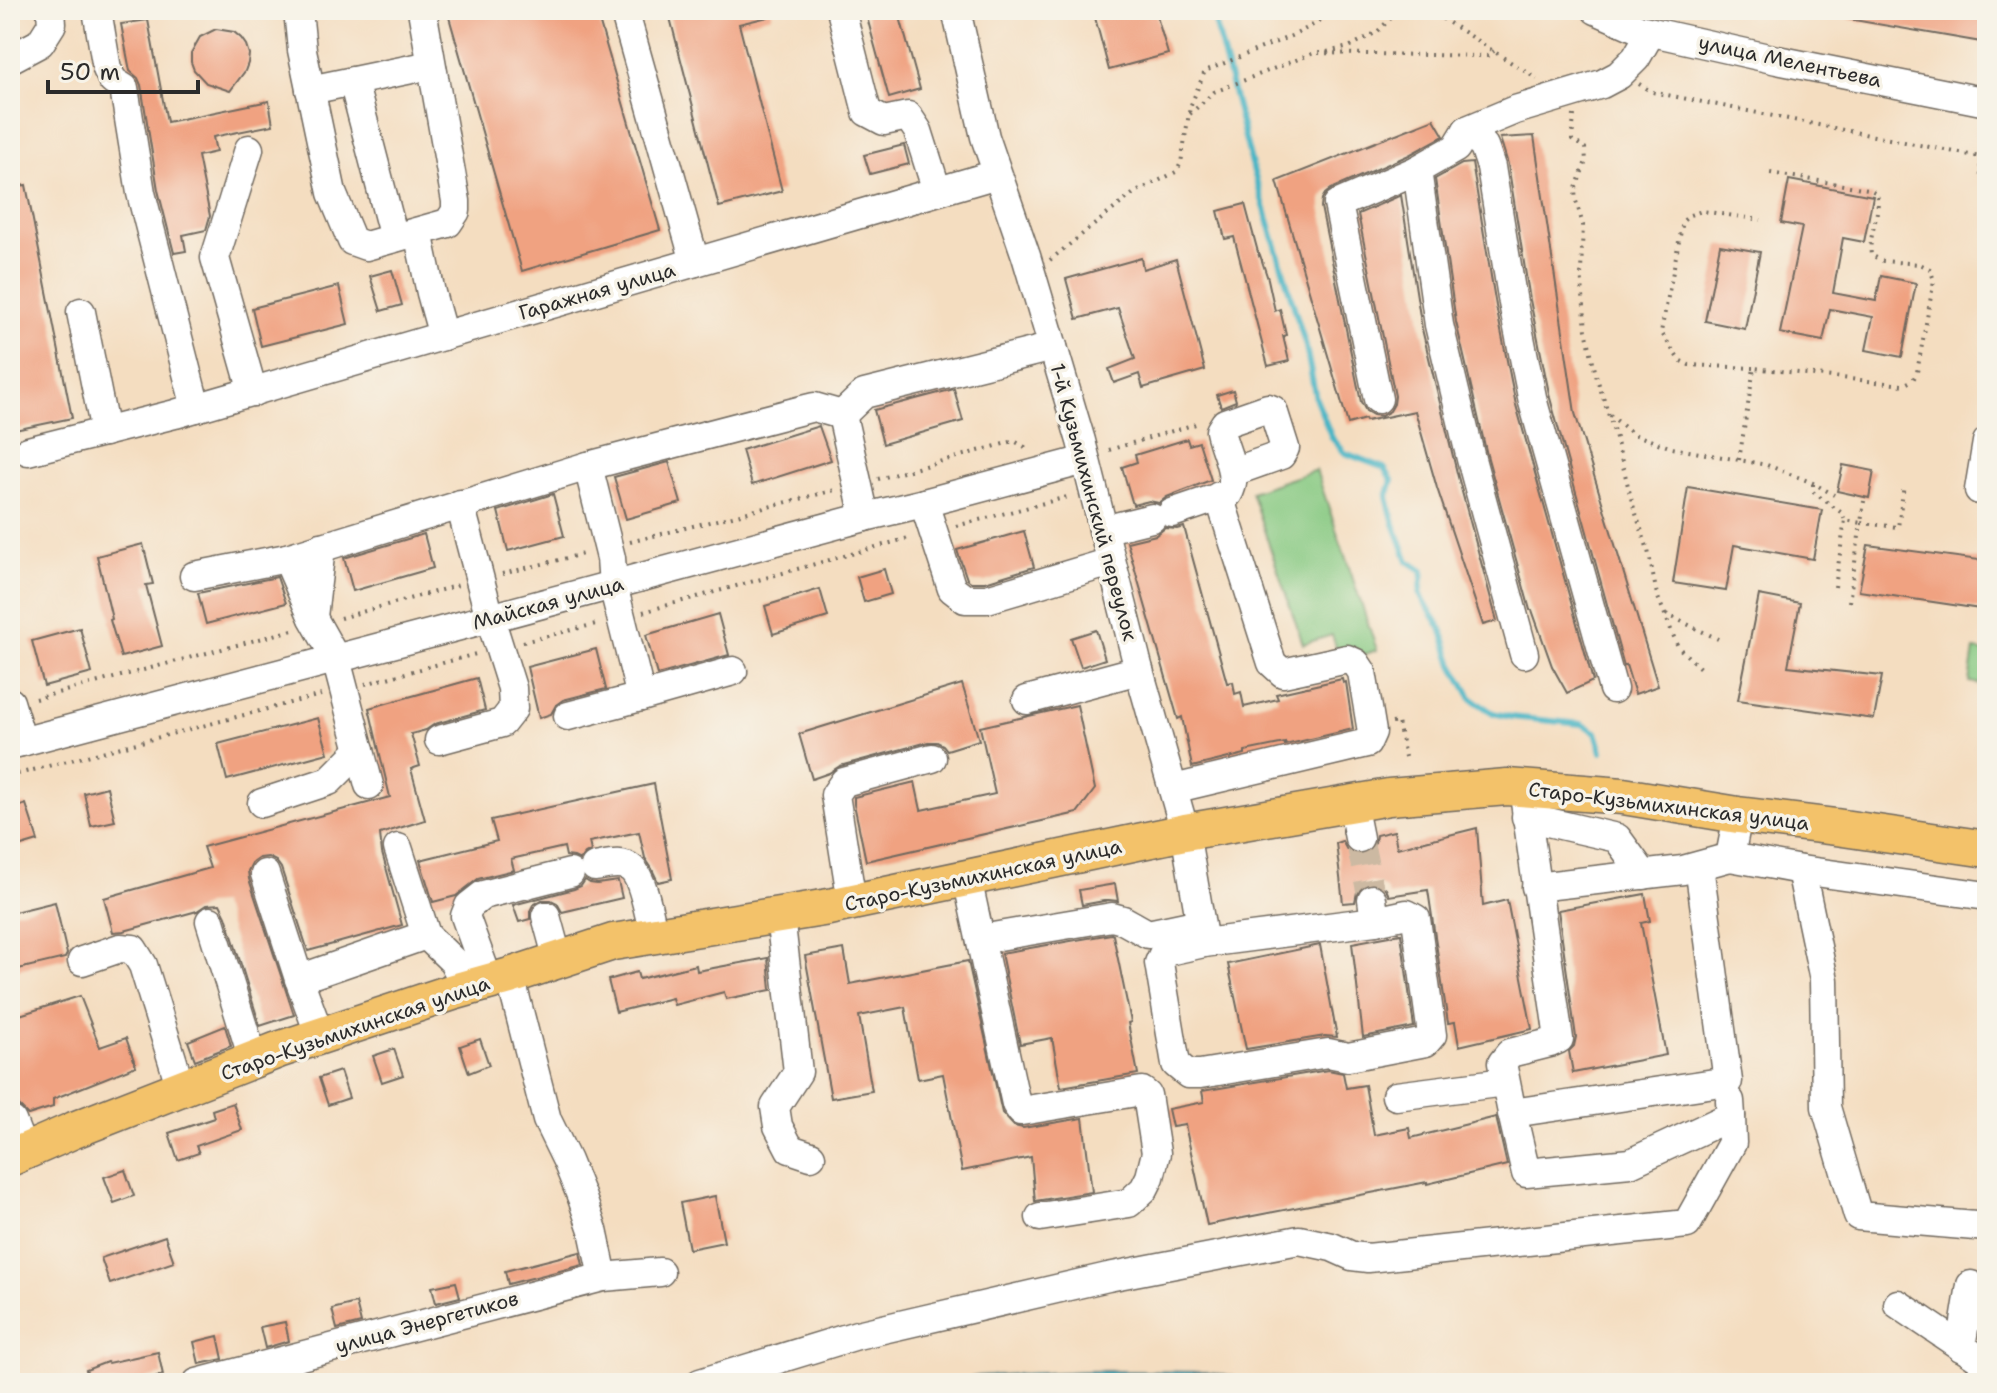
<svg xmlns="http://www.w3.org/2000/svg" width="1997" height="1393" font-family="'Shantell Sans',sans-serif">
	<style>
		.green { fill: #87c982; stroke: #597a56; stroke-width: 2 }
		.water { fill: #49b5c5; stroke: #3a7078; stroke-width: 2 }
		.lines { fill: none; stroke-linecap: round; stroke-linejoin: round }
		.stream { stroke: #49b5c5; stroke-width: 6 }
		.building { fill: #f0a281 }
		.minor-tunnel { stroke: #ccb9a2; stroke-width: 28; stroke-dasharray: 28 14; stroke-linecap: butt }
		.minor-casing { stroke: #71695f; stroke-width: 31 }
		.major-casing { stroke: #71695f; stroke-width: 39 }
		.path { stroke: #71695f; stroke-width: 4; stroke-dasharray: 2 6; stroke-linecap: butt }
		.minor { stroke: #fff; stroke-width: 28 }
		.major { stroke: #f3c26a; stroke-width: 36 }
		.labels { text-anchor: middle; dominant-baseline: central; stroke-width: 7; stroke-linejoin: round; paint-order: stroke }
		.street-label { font-size: 20px; fill: #2b2b2b; stroke: #f7f3e8 }
	</style>
	<rect width="100%" height="100%" fill="#f7f3e8"/>
	<filter id="ink" filterUnits="userSpaceOnUse"><feTurbulence type="fractalNoise" baseFrequency=".0125" numOctaves="2"/><feDisplacementMap in="SourceGraphic" scale="16" xChannelSelector="R" yChannelSelector="G"/><feConvolveMatrix kernelMatrix="1 2 1 2 8 2 1 2 1" color-interpolation-filters="sRGB"/></filter>
	<filter id="wash" filterUnits="userSpaceOnUse"><feTurbulence type="fractalNoise" baseFrequency=".006" numOctaves="4" result="noise"/><feDisplacementMap in="SourceGraphic" scale="32" xChannelSelector="R" yChannelSelector="G"/><feGaussianBlur stdDeviation="1.8" result="paint"/><feColorMatrix in="noise" values="0 0 0 0 0 0 0 0 0 0 0 0 0 0 0 0 0 1.4 0 .05"/><feComposite in="paint" operator="in"/></filter>
	<g filter="url(#wash)">
		<rect width="100%" height="100%" fill="#f4ddc0"/>
		<g class="green">
			<path d="M1316,470l61,180 -18,6 -4,-9 -17,6 -6,-18 -29,9 -52,-152z"/>
			<path d="M1974,650l13,2v33l-18,-3z"/>
		</g>
		<path class="water" d="M1089,1371l115,1 66,11h-318l26,-7z"/>
		<g class="lines">
			<path class="stream" d="M1212,10l41,159 53,178 10,52 16,39 13,15 39,15 8,12 -5,17 7,27 14,37 15,10 -3,24 21,33 12,37 19,34 21,14 18,4 71,7 14,8 6,20"/>
		</g>
		<g id="blocks">
			<g class="building">
				<path d="M447,10h149l64,220 -138,41z"/>
				<path d="M668,10h104v6l-33,8 43,167 -63,16z"/>
				<path d="M865,10h33l22,79 -31,9z"/>
				<path d="M1093,10h62l13,44 -59,16z"/>
				<path d="M1848,10h139v33l-139,-24z"/>
				<path d="M148,20l19,102 102,-21 4,24 -60,12 3,15 -18,4 12,60 -4,14 -23,5 3,16 -12,2 -16,-63 -17,-105 -3,-7 -8,-7 -9,-47z"/>
				<path d="M216,29l18,3 7,6 5,7 3,9 -1,9 -3,8 -15,20 -24,-8 -12,-13 -3,-8v-9l9,-16z"/>
				<path d="M1434,119l10,17 -35,19 -78,34 -6,5 -3,5 -1,8 40,195 5,9 7,4 8,1 9,-5 4,-7 1,-8 -37,-182 43,-19 21,134 36,148 39,144 -14,4 -46,-137 -22,-77 -49,10 -1,-2 -17,5 -71,-243z"/>
				<path d="M1534,136l41,277 83,273 -23,8 -9,-29 -2,1 -74,-268 -20,-98 -22,-136 -8,-26z"/>
				<path d="M904,145l5,19 -39,10 -6,-19z"/>
				<path d="M1472,163l24,143 20,99 77,276 -26,12 -15,-27 -20,-56h-2l-43,-155 -31,-133 -21,-143 27,-15z"/>
				<path d="M1789,180l84,16 -9,46 -21,-4 -10,55 43,8 5,-25 35,7 -14,74 -36,-7 7,-33 -43,-8 -7,32 -43,-8 22,-106 -21,-4z"/>
				<path d="M26,185l46,233 -62,13v-243z"/>
				<path d="M1245,204l14,52 1,-1 8,24 7,32 5,-2 6,26 -3,1 6,25 -21,5 -34,-129 -9,2 -7,-28z"/>
				<path d="M1720,245l40,7 -15,77 -40,-8z"/>
				<path d="M1141,258l2,11 33,-10 29,111 -62,18 -4,-14 -25,9 -5,-14 26,-10 -17,-51 -41,11 -11,-40z"/>
				<path d="M392,270l10,35 -21,6 -11,-35z"/>
				<path d="M339,286l9,38 -87,22 -9,-38z"/>
				<path d="M954,389l9,32 -80,23 -9,-34z"/>
				<path d="M1233,390l3,11 -15,6 -4,-12z"/>
				<path d="M819,426l12,34 -79,25 -10,-35z"/>
				<path d="M1187,439l2,6 10,-3 12,38 -44,17 -8,6 -10,-2 -16,4 -11,-38 15,-5 -2,-7z"/>
				<path d="M669,462l12,41 -55,16 -12,-42z"/>
				<path d="M1843,465l31,6 -5,27 -32,-7z"/>
				<path d="M1688,487l134,23 -9,49 -79,-14 -8,46 -53,-8z"/>
				<path d="M553,494l11,42 -56,15 -10,-40z"/>
				<path d="M1184,527l43,156 6,-1 2,12 6,-2 3,15 34,-8 -2,-5 66,-15 1,4 3,-1 7,47 -68,16v-2l-40,8v3l-53,13 -10,-50 -4,2 -51,-177 29,-7 9,-7 12,1z"/>
				<path d="M1024,531l10,36 -49,15h-14l-4,-3 -10,-29z"/>
				<path d="M424,534l9,34 -80,23 -9,-33z"/>
				<path d="M143,544l10,40 -7,1 16,61 -41,11 -11,-37 2,-1 -15,-63z"/>
				<path d="M1868,545l119,16v49l-128,-19z"/>
				<path d="M884,569l7,25 -27,8 -7,-25z"/>
				<path d="M277,577l9,26 -80,21 -8,-31z"/>
				<path d="M820,589l8,28 -55,17 -8,-28z"/>
				<path d="M1759,595l41,8 -12,63 94,10 -8,43 -136,-19z"/>
				<path d="M718,614l11,41 -72,20 -11,-40z"/>
				<path d="M80,628l12,45 -48,13 -12,-45z"/>
				<path d="M1096,630l9,29 -24,8 -10,-29z"/>
				<path d="M596,649l10,40 -43,11 -7,5 -5,9 -12,4 -12,-51z"/>
				<path d="M477,678l8,32 -50,14 -9,6 -15,4 9,32 -9,3 14,51 -45,14 2,19 20,72 -94,26 -27,-83 -5,-7 -8,-4 -9,1 -7,5 -4,8 1,8 45,136 -34,11 -34,-110 -6,-12 -14,1 -9,6 -73,20 -11,1 -9,-34 106,-30 -7,-21 187,-50 -21,-89z"/>
				<path d="M962,684l17,56 -32,10 -4,-5 -6,-3h-9l-88,24 -11,7 -17,6 -13,-45z"/>
				<path d="M1077,705l18,84 -18,24 -211,48 -12,-57v-7l61,-15 6,28 74,-16 -15,-67z"/>
				<path d="M318,718l10,35 -101,27 -9,-36z"/>
				<path d="M654,784l18,95 -14,3 -7,-15 -6,-9 -6,-26 -50,10 2,9 -6,3 -5,6 -6,-3 -8,-1 -2,-9 -53,12 3,11 -36,9 -22,17 -23,6 -13,-42 77,-19 -6,-21z"/>
				<path d="M107,787l8,34 -24,5 -7,-33z"/>
				<path d="M26,804l12,37 -20,6 -8,-24v-13z"/>
				<path d="M1477,828l6,78 24,-6 25,129 -73,17 -4,-24 -7,1 -20,-133 -39,6 -3,-7 -7,-5 -10,-2 -7,3 -5,7 -2,10 -12,1 -7,-60 6,-2 5,9 6,4 9,1 9,-5 4,-7 1,-8 18,-4 3,17z"/>
				<path d="M585,880l5,3 7,1 21,-3 4,17 -60,14 -5,-9 -6,-3h-9l-9,5 -3,6v8l-11,3 -6,-17 61,-16 7,-3z"/>
				<path d="M1115,884l3,17 -9,-1 -27,5 -3,-15z"/>
				<path d="M1645,894l5,27 -9,2 25,132 -93,18 -4,-22 5,-5 2,-9 -18,-127z"/>
				<path d="M55,902l12,52 -2,4 -55,13v-58z"/>
				<path d="M1111,934l2,1 18,87 -3,1 10,51 -77,13 -9,-49 -32,6 -19,-91z"/>
				<path d="M1401,934l13,93 -51,10 -11,-94z"/>
				<path d="M1320,945l17,92 -12,-1 -79,13 -18,-85z"/>
				<path d="M844,949l6,35 118,-23 34,152 12,13 9,2 60,-10 9,74 -57,9 -4,-44 -69,14 -19,-97 -25,5 -13,-72 -46,9 13,75 -41,7 -26,-142z"/>
				<path d="M768,958l3,32 -45,9 -2,-7 -50,13 -2,-7 -56,14 -8,-32 29,-8 2,7 57,-14 1,6z"/>
				<path d="M80,996l20,51 26,-9 10,28 -83,33v8l-25,8 -9,-9 -9,-33v-55z"/>
				<path d="M225,1026l6,20 -36,14 -7,-19z"/>
				<path d="M480,1039l9,26 -20,8 -9,-27z"/>
				<path d="M394,1049l9,26 -21,7 -9,-26z"/>
				<path d="M1328,1070l15,3 3,15 19,-3 9,50 35,-7 2,10 85,-21 11,48 -80,19v-2l-220,43 -22,-100 -13,2 -4,-18 36,-7 -2,-11z"/>
				<path d="M340,1071l9,27 -21,7 -9,-27z"/>
				<path d="M233,1103l9,27 -46,16 3,7 -21,7 -9,-27 45,-15 -2,-8z"/>
				<path d="M125,1170l9,26 -20,7 -10,-26z"/>
				<path d="M715,1196l9,46 -35,7 -9,-46z"/>
				<path d="M165,1236l9,26 -64,22 -9,-26z"/>
				<path d="M580,1252l3,13 -75,19 -3,-13z"/>
				<path d="M456,1282l4,15 -24,6 -4,-16z"/>
				<path d="M356,1303l5,20 -24,6 -5,-20z"/>
				<path d="M285,1322l4,19 -24,7 -5,-21z"/>
				<path d="M218,1336l5,23 -24,5 -5,-22z"/>
				<path d="M158,1352l5,23 -34,8h-38l-5,-13 21,-8 1,1z"/>
			</g>
		</g>
	</g>
	<g filter="url(#ink)">
		<use href="#blocks" fill-opacity="0" stroke="#71695f" stroke-width="2"/>
		<g class="lines">
			<path class="minor-tunnel" d="M1359,838l13,61"/>
			<defs>
				<g id="minor">
					<path d="M97,10l10,59 6,12 11,7 17,105 55,215"/>
					<path d="M298,10l4,40 30,143 20,48 14,5 82,-23 8,-12v-10l-34,-191"/>
					<path d="M624,10l71,252"/>
					<path d="M841,10l26,102 17,9 24,-5 10,15 19,60"/>
					<path d="M956,10l29,127 41,119 55,185 58,229 46,162 19,111 171,-22"/>
					<path d="M1596,10l43,19 138,31 210,42"/>
					<path d="M10,59l30,-16 12,-19 -1,-14"/>
					<path d="M353,81l41,157"/>
					<path d="M310,90l121,-25"/>
					<path d="M1467,130l-11,18 -39,22 22,155 32,134 53,195"/>
					<path d="M249,149l-34,109 38,134"/>
					<path d="M418,232l13,61 12,43"/>
					<path d="M81,312l24,120"/>
					<path d="M1378,399l-40,-195 79,-34"/>
					<path d="M842,415l23,102"/>
					<path d="M1987,442l-8,48 8,3"/>
					<path d="M28,451l147,-37 822,-240"/>
					<path d="M924,503l28,86 13,10h22l124,-37"/>
					<path d="M1172,513l56,-19c12,-19 -4,-43 -8,-63l5,-8 43,-15 5,2 12,38 -4,7 -48,17"/>
					<path d="M1103,530l49,-12"/>
					<path d="M194,576l93,-18"/>
					<path d="M313,617l8,-70"/>
					<path d="M1613,689l-80,-287 -20,-99 -22,-136 -7,-21 -17,-16 48,-20 87,-26 17,-9 17,-17 15,-26"/>
					<path d="M641,697l92,-26"/>
					<path d="M1027,700l112,-30"/>
					<path d="M10,702l12,40"/>
					<path d="M568,716l73,-19 -28,-112 -2,-27 -23,-92"/>
					<path d="M439,740l63,-17 11,-14 -1,-21 -22,-70 -30,-114"/>
					<path d="M10,745l480,-127 375,-101 59,-14 161,-43"/>
					<path d="M369,785l-33,-126 -23,-41 -26,-60 301,-92 218,-57 8,-2 28,8 22,-21 189,-47"/>
					<path d="M1523,788l36,251 -9,4 -40,10 -8,10 10,50 216,-32 -29,-215"/>
					<path d="M1173,789l194,-46 5,-11 -10,-60 -6,-9 -9,-4 -64,14 -11,-10 -53,-167"/>
					<path d="M262,803l67,-22 31,-31"/>
					<path d="M1352,803l7,35"/>
					<path d="M1526,817l91,21 27,37"/>
					<path d="M398,848l28,87"/>
					<path d="M1730,857l71,13 186,26"/>
					<path d="M595,867c12,-2 27,-7 37,2 12,11 18,51 22,67"/>
					<path d="M1801,870l23,110 2,127 32,109 129,11"/>
					<path d="M265,874l34,105"/>
					<path d="M967,878l49,226 5,7 121,-20 5,4 9,58 -6,24 -6,12 -15,14 -89,14"/>
					<path d="M1536,887l147,-17 47,-13 8,-42"/>
					<path d="M852,902l-17,-107 9,-13 88,-24"/>
					<path d="M546,916l12,44"/>
					<path d="M780,916l18,156 -23,35 3,19 12,23 21,7"/>
					<path d="M210,921l43,138"/>
					<path d="M981,939l131,-22 11,3 25,14 52,-11"/>
					<path d="M1204,943l-40,9 -5,11 17,101 12,10h12l128,-21 20,4 78,-15 6,-7 -16,-116 -9,-5 -32,7 -3,-22"/>
					<path d="M82,961l38,-13 13,1 10,16 38,123"/>
					<path d="M510,976l37,144 20,41 15,37 11,32 10,47"/>
					<path d="M489,982l-24,-66 4,-10 14,-11 87,-22"/>
					<path d="M320,1036l-21,-57 127,-44 27,26 14,27"/>
					<path d="M1396,1096l109,-14"/>
					<path d="M1512,1113l14,60 104,-10 101,-47 -1,-15"/>
					<path d="M12,1121l12,31"/>
					<path d="M1898,1304l89,60"/>
					<path d="M1961,1347l10,-62"/>
					<path d="M197,1383l406,-106 57,-5"/>
					<path d="M700,1383l157,-48 251,-58 191,-37 33,7 20,9 16,2 319,-34 45,-81 -1,-27"/>
				</g>
				<path id="major" d="M10,1158l64,-28 204,-80 175,-58 57,-16 103,-34 216,-35 356,-75 204,-35 118,-10 116,9 115,19 98,12 151,22"/>
			</defs>
			<use href="#minor" class="minor-casing"/>
			<use href="#major" class="major-casing"/>
			<g class="path">
				<path d="M1429,10l108,69"/>
				<path d="M1327,52l22,-5 28,-15 22,-22"/>
				<path d="M1639,84l13,8 328,65"/>
				<path d="M1190,114l24,-22 100,-39 173,3 7,-5"/>
				<path d="M1574,115l-2,25 13,8 1,13 -11,30 1,10 7,24 -2,47 5,58 10,45 20,63 16,64 16,48 9,45 21,52 24,23"/>
				<path d="M1985,126l-5,31 1,20 6,5"/>
				<path d="M1050,260l84,-67 42,-21 5,-9 9,-56 15,-36 91,-37 45,-24"/>
				<path d="M1754,368l-65,-3 -10,-5 -18,-28 22,-111 7,-6 12,-4 59,9"/>
				<path d="M1610,415l23,19 39,14 95,17 46,18 21,12"/>
				<path d="M1109,450l90,-27"/>
				<path d="M1739,460l15,-92 149,17 10,-5 4,-8 17,-92 -4,-11 -10,-5 -37,-3 -12,-6c-3,-22 10,-39 6,-62l-9,-4 -98,-16"/>
				<path d="M878,479l136,-38 11,6 3,5"/>
				<path d="M1813,484v8l29,21 3,7 16,3 3,-22"/>
				<path d="M956,526l115,-30"/>
				<path d="M630,542l205,-52"/>
				<path d="M502,574l85,-21"/>
				<path d="M1835,587l10,-67"/>
				<path d="M1849,602l12,-79 37,4 6,-42"/>
				<path d="M643,612l269,-75"/>
				<path d="M1666,614l52,25"/>
				<path d="M340,618l119,-33"/>
				<path d="M523,642l77,-19"/>
				<path d="M365,684l111,-30"/>
				<path d="M35,699l258,-69"/>
				<path d="M1392,723l6,-1 7,35"/>
				<path d="M10,776l311,-81"/>
			</g>
			<use href="#minor" class="minor"/>
			<use href="#major" class="major"/>
		</g>
	</g>
	<g class="labels">
		<g class="street-label">
			<text transform="translate(1790 61) rotate(12)">улица Мелентьева</text>
			<text transform="translate(597 291) rotate(-16)">Гаражная улица</text>
			<text transform="translate(1094 502) rotate(75)">1-й Кузьмихинский переулок</text>
			<text transform="translate(548 603) rotate(-15)">Майская улица</text>
			<text transform="translate(1669 806) rotate(7)">Старо-Кузьмихинская улица</text>
			<text transform="translate(983 875) rotate(-12)">Старо-Кузьмихинская улица</text>
			<text transform="translate(355 1028) rotate(-19)">Старо-Кузьмихинская улица</text>
			<text transform="translate(427 1322) rotate(-15)">улица Энергетиков</text>
		</g>
	</g>
	<rect width="1997" height="1393" fill="none" stroke="#f7f3e8" stroke-width="40"/>
	<path d="M48 80v12h150v-12" fill="none" stroke="#2b2b2b" stroke-width="4"/>
	<text x="60" y="80" font-size="24" fill="#2b2b2b" stroke="#f7f3e8" stroke-width="6" paint-order="stroke">50 m</text>
</svg>
